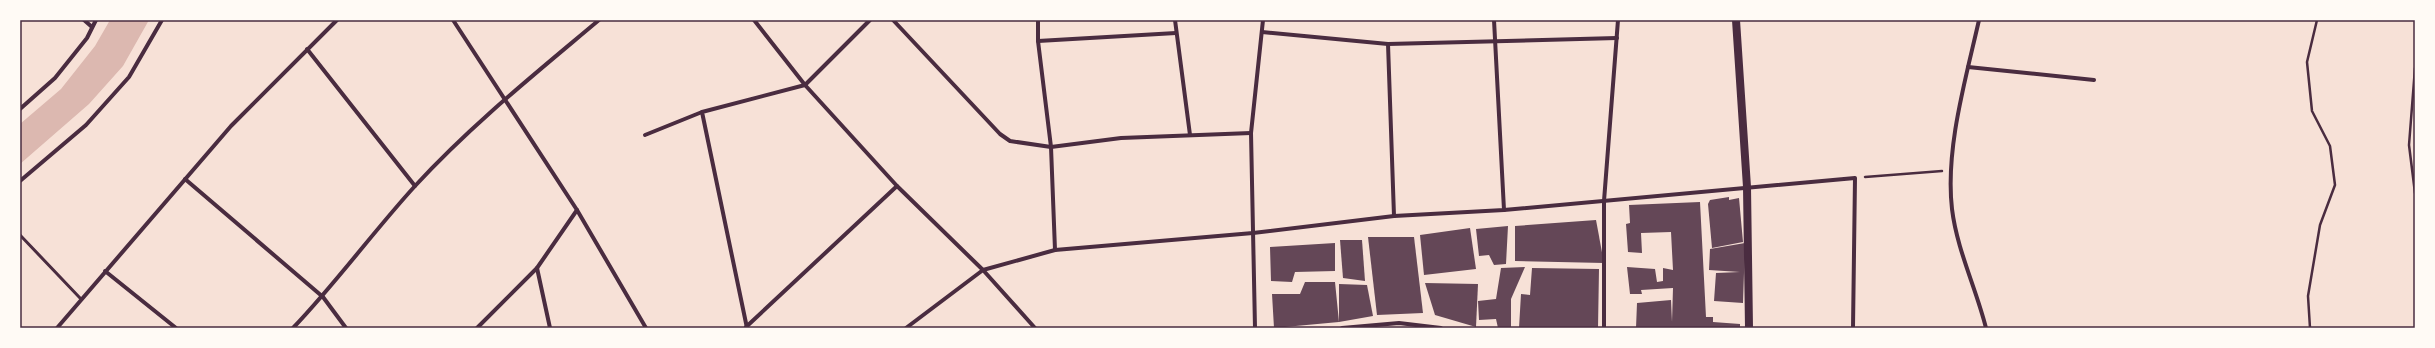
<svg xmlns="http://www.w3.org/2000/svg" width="2435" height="348" font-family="'PT Sans Narrow',sans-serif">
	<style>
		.water { fill: #dcb8b0 }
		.building { fill: #644757 }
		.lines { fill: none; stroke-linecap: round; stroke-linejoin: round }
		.path { stroke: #4a2c40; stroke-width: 2.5 }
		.service { stroke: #4a2c40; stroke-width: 3 }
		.minor { stroke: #4a2c40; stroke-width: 4 }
		.secondary { stroke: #4a2c40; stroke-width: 8 }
		.neatline { fill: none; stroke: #4a2c40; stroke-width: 1.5 }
	</style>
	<rect width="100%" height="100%" fill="#f7e1d7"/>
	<path class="water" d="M110,20h39l-26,46 -34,38 -69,60v-40l41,-35 34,-43z"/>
	<g class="building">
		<path d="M1729,197v3l10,-2 4,44 -31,6 -4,-44 2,-4z"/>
		<path d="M1700,202l6,115h7v5l27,2v4h-104l1,-25 34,-3 1,22 1,-34 -32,2 1,4h-12l-3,-27 28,2 2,13 6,-1v-13l10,2 -2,-38 -30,1 1,20 -14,-1 -2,-28 4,-1 -1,-18z"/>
		<path d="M1596,220l8,43 -89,-2v-35z"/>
		<path d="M1508,226l-2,38 -12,1 -5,-10 -10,1 -3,-27z"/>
		<path d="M1470,228l6,41 -52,6 -4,-40z"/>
		<path d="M1368,237h46l9,76 -46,2z"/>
		<path d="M1340,240h22l3,41 -22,-3z"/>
		<path d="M1335,243v28l-40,1 -3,10 -21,-1 -1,-34z"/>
		<path d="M1745,243l-2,60 -29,-2 2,-28 24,-1 -31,-2 1,-21z"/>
		<path d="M1525,267l-14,32v29h-13l-2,-9 -17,1 -1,-19 18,-2 5,-31z"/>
		<path d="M1532,268l67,1 -1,59h-79l2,-34 9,1z"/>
		<path d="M1305,282h30l4,40 -65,6 -2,-34h28z"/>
		<path d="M1425,283l53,1 -2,43 -41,-12z"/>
		<path d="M1339,284l28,1 6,31 -34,6z"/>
	</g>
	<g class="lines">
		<g class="path">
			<path d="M2415,68l-6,77 6,48"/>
			<path d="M1865,177l77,-6"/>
			<path d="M2310,328l-2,-32 12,-71 15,-40 -5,-39 -18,-35 -5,-49 10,-42"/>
		</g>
		<path class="service" d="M20,235l60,63"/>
		<g class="minor">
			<path d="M84,20l8,7"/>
			<path d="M453,20l124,190 69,118"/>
			<path d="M754,20l51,65 92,101 86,84 52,58"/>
			<path d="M893,20l107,114 10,7 41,6 70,-9 130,-5"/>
			<path d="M1038,20v21l13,106 4,103"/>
			<path d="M1175,20l15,115"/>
			<path d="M1494,20l10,190"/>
			<path d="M1979,20c-13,58 -34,129 -27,189 5,41 24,79 34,119"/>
			<path d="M1262,32l126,12 229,-6"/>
			<path d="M1038,41l138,-8"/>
			<path d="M1388,44l6,172"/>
			<path d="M307,49l108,137"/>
			<path d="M1968,67l126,13"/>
			<path d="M20,109l35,-31 32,-40 9,-18"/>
			<path d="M645,135l57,-23"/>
			<path d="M185,179l138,118 23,31"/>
			<path d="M20,181l66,-56 43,-48 33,-57"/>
			<path d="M537,268l13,60"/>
			<path d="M105,271l71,57"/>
			<path d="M746,327l151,-141"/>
			<path d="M57,328l174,-202 106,-106"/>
			<path d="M293,328c43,-45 80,-96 122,-142 56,-61 121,-113 184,-166"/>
			<path d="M477,328l60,-60 40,-58"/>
			<path d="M747,328l-45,-216 103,-27 65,-65"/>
			<path d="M906,328l77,-58 72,-20 198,-17 141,-17 110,-6 351,-32 -2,150"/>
			<path d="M1255,328l-4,-195 12,-113"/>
			<path d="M1342,328l57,-5 42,5"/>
			<path d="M1604,328v-127l14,-181"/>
		</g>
		<path class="secondary" d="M1736,20l11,167 2,141"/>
	</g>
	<rect width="2435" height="348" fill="none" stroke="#fffaf5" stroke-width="42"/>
	<rect x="21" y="21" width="2393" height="306" class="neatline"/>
</svg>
